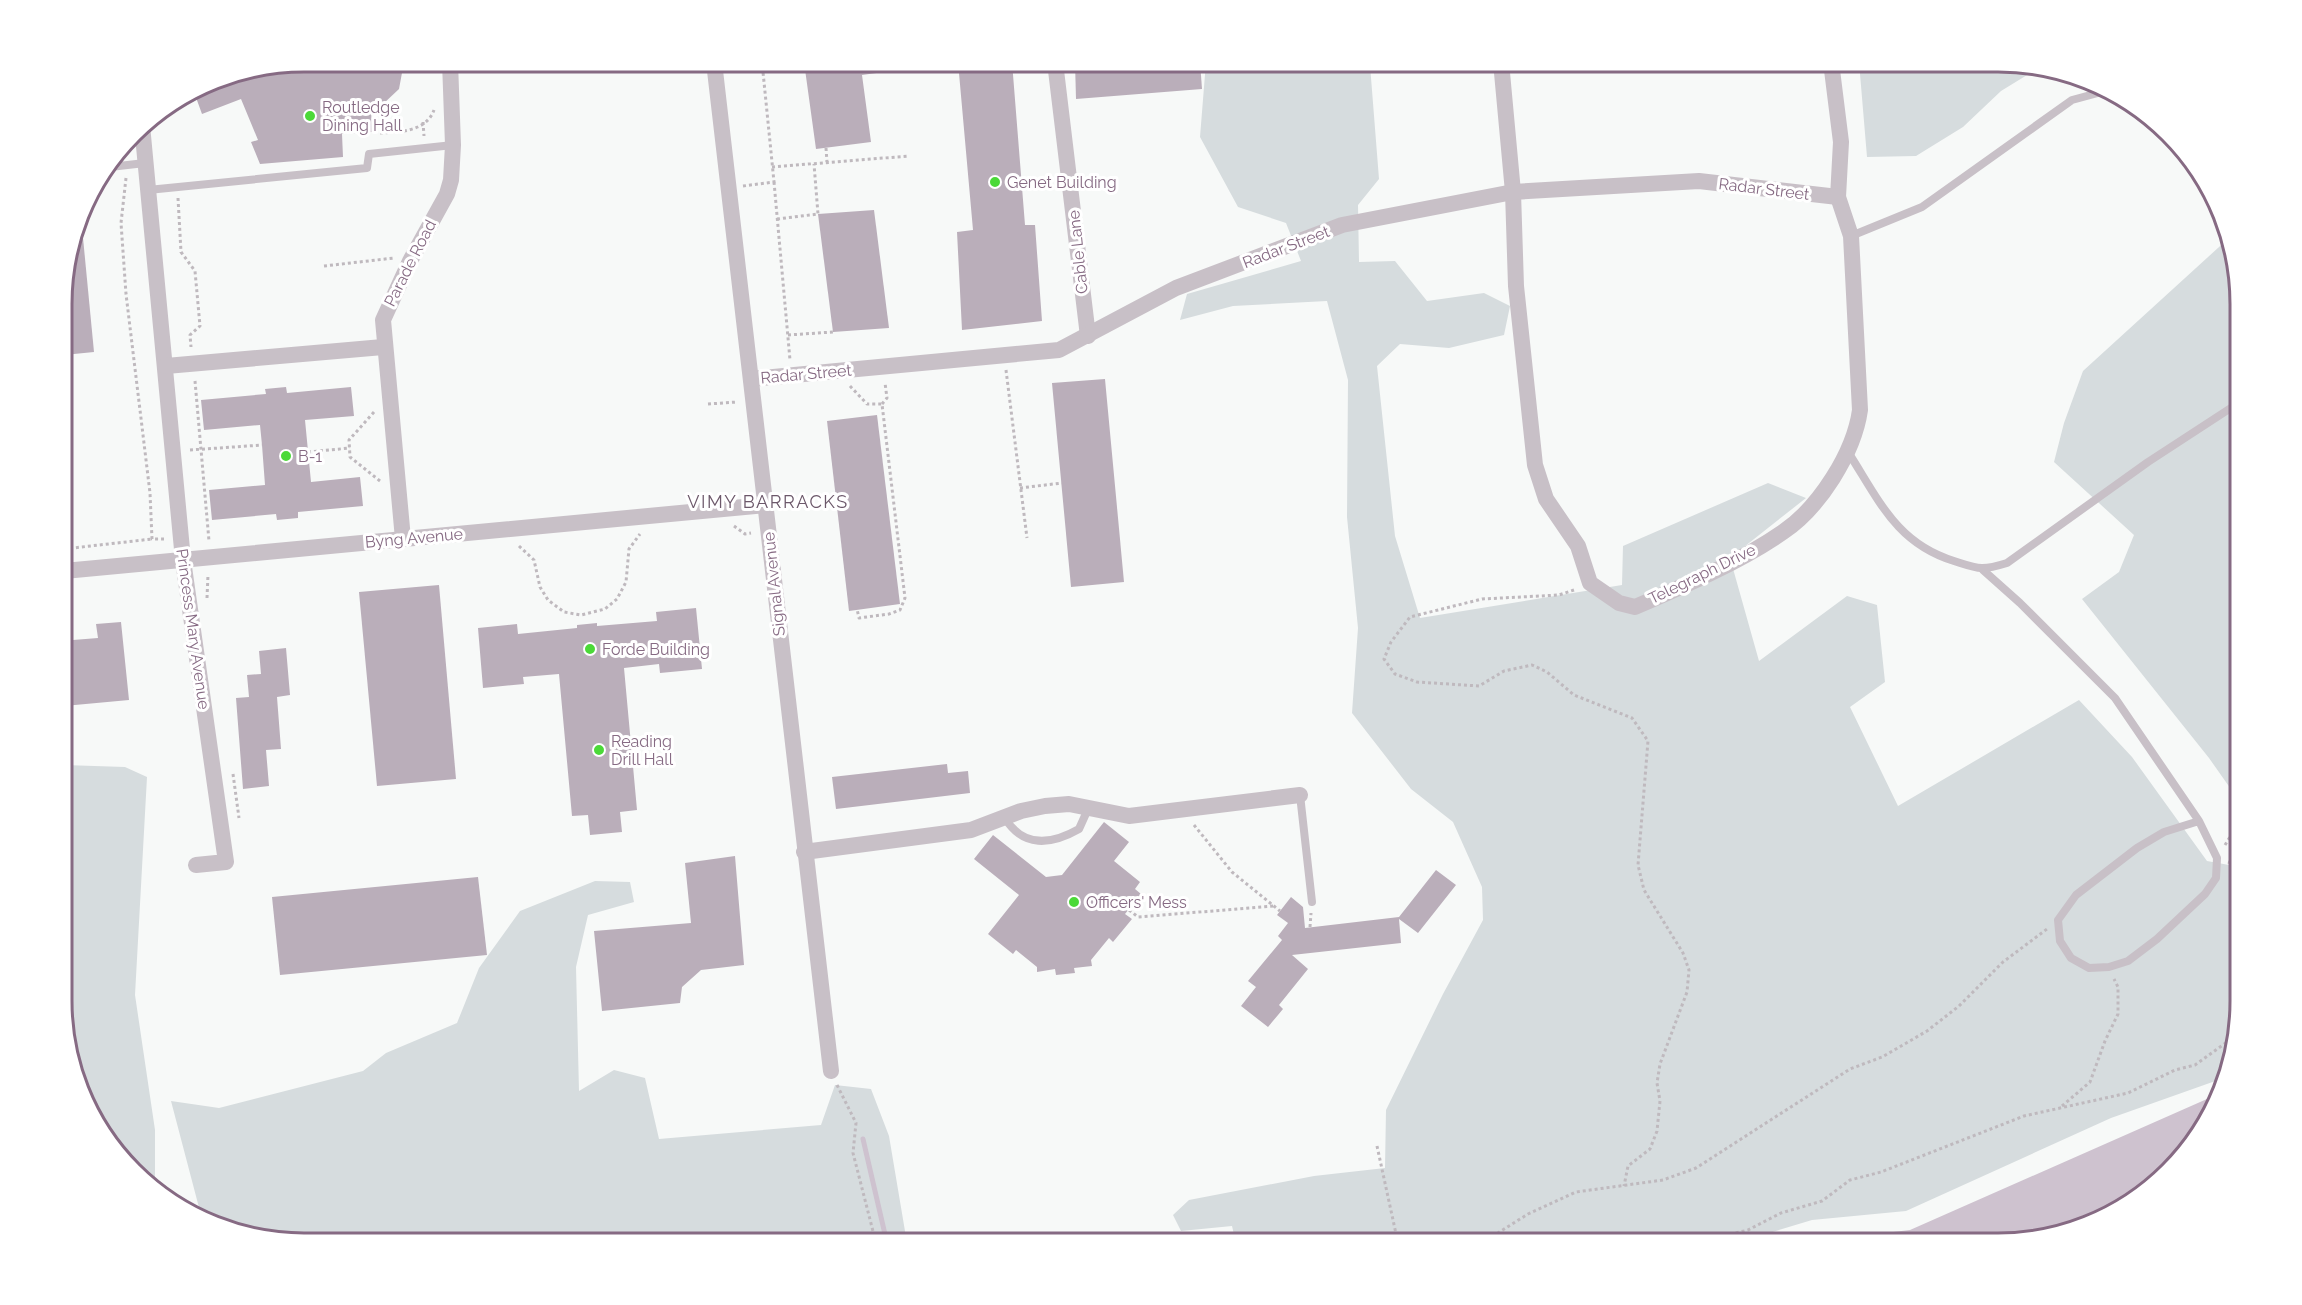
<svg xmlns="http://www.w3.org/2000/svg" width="2302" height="1305" font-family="Raleway,sans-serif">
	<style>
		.green { fill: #d6dcde }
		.water { fill: #cec2cf }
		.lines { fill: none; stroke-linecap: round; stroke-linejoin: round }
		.stream { stroke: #cec2cf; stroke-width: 5 }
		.building { fill: #baaeba }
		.path { stroke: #bfb9be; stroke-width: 3; stroke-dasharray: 3 3; stroke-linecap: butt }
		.lane { stroke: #c8c0c7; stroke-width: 8 }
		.street { stroke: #c8c0c7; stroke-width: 16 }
		.poi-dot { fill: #4bd938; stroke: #fff; stroke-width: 2 }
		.labels { text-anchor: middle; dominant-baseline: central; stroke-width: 6; stroke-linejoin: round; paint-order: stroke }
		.poi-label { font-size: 16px; fill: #866a83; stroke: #fff; text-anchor: start }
		.street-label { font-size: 16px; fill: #866a83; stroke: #fff }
		.neighbourhood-label { font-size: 18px; letter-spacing: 1.5px; fill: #6c586a; stroke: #fff }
		.rim { fill: none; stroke: #866a83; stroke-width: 3 }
	</style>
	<rect width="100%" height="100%" fill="#f7f9f8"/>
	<g class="green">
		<path d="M1206,62h175l-11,3 9,114 -21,26 1,57 36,-1 32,40 57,-8 26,13 -6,29 -55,13 -49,-4 -23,22 18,170 25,82 202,-33 1,-39 145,-63 38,15 -76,60 29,103 88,-65 30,9 8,77 -35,25 48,99 181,-106 53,57 75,104 33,6v149l-19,63 -110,39 -205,93 -94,9 -76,23h-400l-2,-4 -7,4h-91l-4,-17 -51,5 -8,-16 16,-15 125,-24 71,-8 1,-58 57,-116 40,-74 -1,-33 -29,-65 -42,-33 -59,-76 6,-85 -11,-111 1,-137 -21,-79 -94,5 -53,14 7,-26 114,-33 -15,-38 -48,-16 -38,-70z"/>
		<path d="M1859,62h139l42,5 -39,24 -38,36 -47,29 -49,1z"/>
		<path d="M2230,237l10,51v514l-31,-44 -127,-159 37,-27 15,-37 -80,-73 10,-39 19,-52z"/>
		<path d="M64,765l61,2 22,10 -12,218 20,135v55l-52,-49 -39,-104z"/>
		<path d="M595,881l35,1 4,20 -46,13 -12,52 3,124 35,-21 31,8 14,61 162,-14 14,-40 36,4 18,47 18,107h-603l-63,-8 -39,-16 -31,-118 48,7 144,-37 23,-18 71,-30 22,-55 41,-57z"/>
	</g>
	<path class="water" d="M2216,1095l-8,27 -38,50 -51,39 -106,32h-214l11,-5 41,-1 59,-7z"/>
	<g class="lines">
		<path class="stream" d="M863,1139l24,104"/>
	</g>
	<g class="building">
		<path d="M304,62h100l-5,27 -17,16 -11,5 1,22 -30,2 1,23 -83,7 -9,-22 7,-2 -17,-41 -39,15 -8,-22 18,-7v-5z"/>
		<path d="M804,62h94v8l-36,5 9,67 -55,7z"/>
		<path d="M958,62h54l13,163h10l7,96 -80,9 -5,-98 16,-2z"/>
		<path d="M1075,62h125l2,27 -126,10z"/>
		<path d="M874,210l15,118 -56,4 -15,-118z"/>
		<path d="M81,217l13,135 -30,3v-82z"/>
		<path d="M1105,379l19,203 -53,5 -19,-204z"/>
		<path d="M286,387l1,6 64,-6 3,29 -49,4 6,62 49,-5 3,29 -65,6v6l-21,2 -1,-6 -64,6 -3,-30 56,-5 -3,-40 -2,-20 -56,5 -3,-30 65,-6 -1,-5z"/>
		<path d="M877,415l23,189 -51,7 -22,-190z"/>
		<path d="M439,585l17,194 -79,7 -18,-194z"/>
		<path d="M696,608l6,61 -42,4 -1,-9 -35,4 13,142 -17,2 2,20 -32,3 -2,-20 -16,1 -13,-142 -36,3 1,7 -41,4 -5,-60 39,-4 1,10 59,-6v-3l20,-2v3l60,-5 -1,-9z"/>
		<path d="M121,622l8,78 -65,6v-60l9,-1v-5l25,-2 -2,-14z"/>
		<path d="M286,648l4,47 -13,2 4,52 -15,1 3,36 -26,3 -7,-91 13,-1 -2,-22 14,-1 -2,-23z"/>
		<path d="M947,764l1,9 20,-2 2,22 -134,16 -4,-32z"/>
		<path d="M1104,822l25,20 -15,19 26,21 -5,7 6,5 -16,20 7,5 -19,23 -4,-4 -18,22 1,6 -18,2 1,5 -19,2 -1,-6 -18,3v-5l-21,-17 -3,4 -25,-20 31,-39 -45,-36 19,-24 53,42 16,-2z"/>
		<path d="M735,856l9,109 -43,5 -19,17 -2,16 -78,8 -8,-80 97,-8 -6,-60z"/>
		<path d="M1436,870l20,15 -38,48 -19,-14 2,24 -109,12 16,14 -29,36 4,4 -15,18 -27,-21 15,-19 -8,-6 34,-41 -4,-4 10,-13 -11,-8 14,-18 12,10 2,21 94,-11z"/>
		<path d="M478,877l9,78 -207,20 -8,-78z"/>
	</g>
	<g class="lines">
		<g class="path">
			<path d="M423,122l1,14"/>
			<path d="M380,133c19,-1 46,-1 54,-23"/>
			<path d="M826,148l1,14"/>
			<path d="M772,167l137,-11"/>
			<path d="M126,178l-5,45 5,71 24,199 2,46h12"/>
			<path d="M774,182l16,178"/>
			<path d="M743,186l31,-4 -12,-120"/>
			<path d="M178,198l3,54 14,19 5,55 -10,9 1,12"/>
			<path d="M777,219l41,-5 -4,-50"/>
			<path d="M324,266l70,-8"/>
			<path d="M788,335l45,-3"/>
			<path d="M1006,370l21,168"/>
			<path d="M195,381l14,160"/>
			<path d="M850,386l17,18h15l23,194 -5,12 -11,4 -30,4 -2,-9"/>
			<path d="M708,404l29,-2"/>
			<path d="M882,404l5,-6 -2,-15"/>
			<path d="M374,412l-25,28 1,17 30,24"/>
			<path d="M190,450l72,-5"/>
			<path d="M308,452l42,-4"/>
			<path d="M1020,488l42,-5"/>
			<path d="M734,526l11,8 6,-1"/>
			<path d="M519,546l15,14 6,27 8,13 16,12 17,3 24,-6 12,-10 9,-17 3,-33 11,-15"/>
			<path d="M64,549l88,-10"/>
			<path d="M1574,590l-15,5 -77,4 -72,18 -19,25 -7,17 11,15 22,8 62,4 25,-15 28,-6 15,7 27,23 58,23 16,23 -10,124 6,25 39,63 6,17 -2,22 -27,72 -3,19 3,18 -3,30 -7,18 -22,17 -4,20"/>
			<path d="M207,598l1,-23"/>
			<path d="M233,774l6,44"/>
			<path d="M1194,825l38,47 48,39"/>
			<path d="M2225,845l15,-24"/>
			<path d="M2228,862l12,4"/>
			<path d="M1129,910l9,7 136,-11"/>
			<path d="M1310,927l1,-14"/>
			<path d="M837,1085l19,38 -3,30 23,90"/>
			<path d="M2062,1106l28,-24 15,-41 13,-27v-27l-4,-8"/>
			<path d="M1377,1146l21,97"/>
			<path d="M1482,1243l46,-29 48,-22 87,-12 33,-12 154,-99 32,-12 45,-26 32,-25 44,-44 44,-33"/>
			<path d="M1695,1243l53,-13 33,-17 41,-12 28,-21 31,-8 143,-56 104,-23 47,-23 20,-5 39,-28"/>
		</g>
		<g class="lane">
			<path d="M110,167l35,-4"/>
			<path d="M148,190l219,-22 2,-14 84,-9"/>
			<path d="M1851,236l71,-29 150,-107 37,-10"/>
			<path d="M1848,452c31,48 48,91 106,109 25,8 27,10 53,2l141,-101 92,-60"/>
			<path d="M1983,570l37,33 95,95 84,123 18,37 -1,20 -11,16 -48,45 -29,22 -19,6 -20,1 -18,-10 -11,-17 -2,-21 18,-25 61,-47 27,-16 35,-11"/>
			<path d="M1300,795l12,107"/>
			<path d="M1005,818c18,30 46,27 74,11l9,-20"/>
		</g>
		<g class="street">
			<path d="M714,62l117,1009"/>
			<path d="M1055,62l33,274"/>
			<path d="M1501,62l12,130 3,94 19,179 11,34 32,47 12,37 29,20 16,4c49,-21 105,-45 148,-75 36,-24 71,-79 77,-122l-9,-174 -13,-39 3,-55 -10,-80"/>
			<path d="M142,125l41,435 43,302 -30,3"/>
			<path d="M166,366l217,-19"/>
			<path d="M751,379l308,-29 117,-62 166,-63 171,-33 186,-11 139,16"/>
			<path d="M403,539l-20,-219 27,-59 37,-67 4,-14 2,-35 -3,-83"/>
			<path d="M64,571l701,-66"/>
			<path d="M804,852l167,-22 50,-19 24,-5 24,-2 60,12 171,-21"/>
		</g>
	</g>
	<g class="poi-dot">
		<circle cx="310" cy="116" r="6"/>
		<circle cx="995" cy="182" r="6"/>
		<circle cx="286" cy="456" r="6"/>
		<circle cx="590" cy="649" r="6"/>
		<circle cx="599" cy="750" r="6"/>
		<circle cx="1074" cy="902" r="6"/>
	</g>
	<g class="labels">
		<g class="poi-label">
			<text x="322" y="107">Routledge<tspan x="322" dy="18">Dining Hall</tspan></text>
			<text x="1007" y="182">Genet Building</text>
			<text x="298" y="456">B-1</text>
			<text x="602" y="649">Forde Building</text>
			<text x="611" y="741">Reading<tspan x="611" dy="18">Drill Hall</tspan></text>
			<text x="1086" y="902">Officers' Mess</text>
		</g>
		<g class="street-label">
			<text transform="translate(1764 189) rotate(7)">Radar Street</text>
			<text transform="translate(1286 247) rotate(-21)">Radar Street</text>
			<text transform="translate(1078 252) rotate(-96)">Cable Lane</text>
			<text transform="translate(410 263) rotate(-63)">Parade Road</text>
			<text transform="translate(806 374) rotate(-5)">Radar Street</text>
			<text transform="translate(414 538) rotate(-5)">Byng Avenue</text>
			<text transform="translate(1702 574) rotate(-26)">Telegraph Drive</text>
			<text transform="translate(774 584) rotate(-96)">Signal Avenue</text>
			<text transform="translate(193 629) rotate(82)">Princess Mary Avenue</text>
		</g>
		<g class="neighbourhood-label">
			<text x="768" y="501">VIMY BARRACKS</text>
		</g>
	</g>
	<path d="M0 0H2302V1305H0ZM304 72H1998A232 232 0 0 1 2230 304V1001A232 232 0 0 1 1998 1233H304A232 232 0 0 1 72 1001V304A232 232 0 0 1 304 72Z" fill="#fff" fill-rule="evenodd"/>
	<path class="rim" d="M304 72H1998A232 232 0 0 1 2230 304V1001A232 232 0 0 1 1998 1233H304A232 232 0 0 1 72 1001V304A232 232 0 0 1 304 72Z"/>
</svg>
